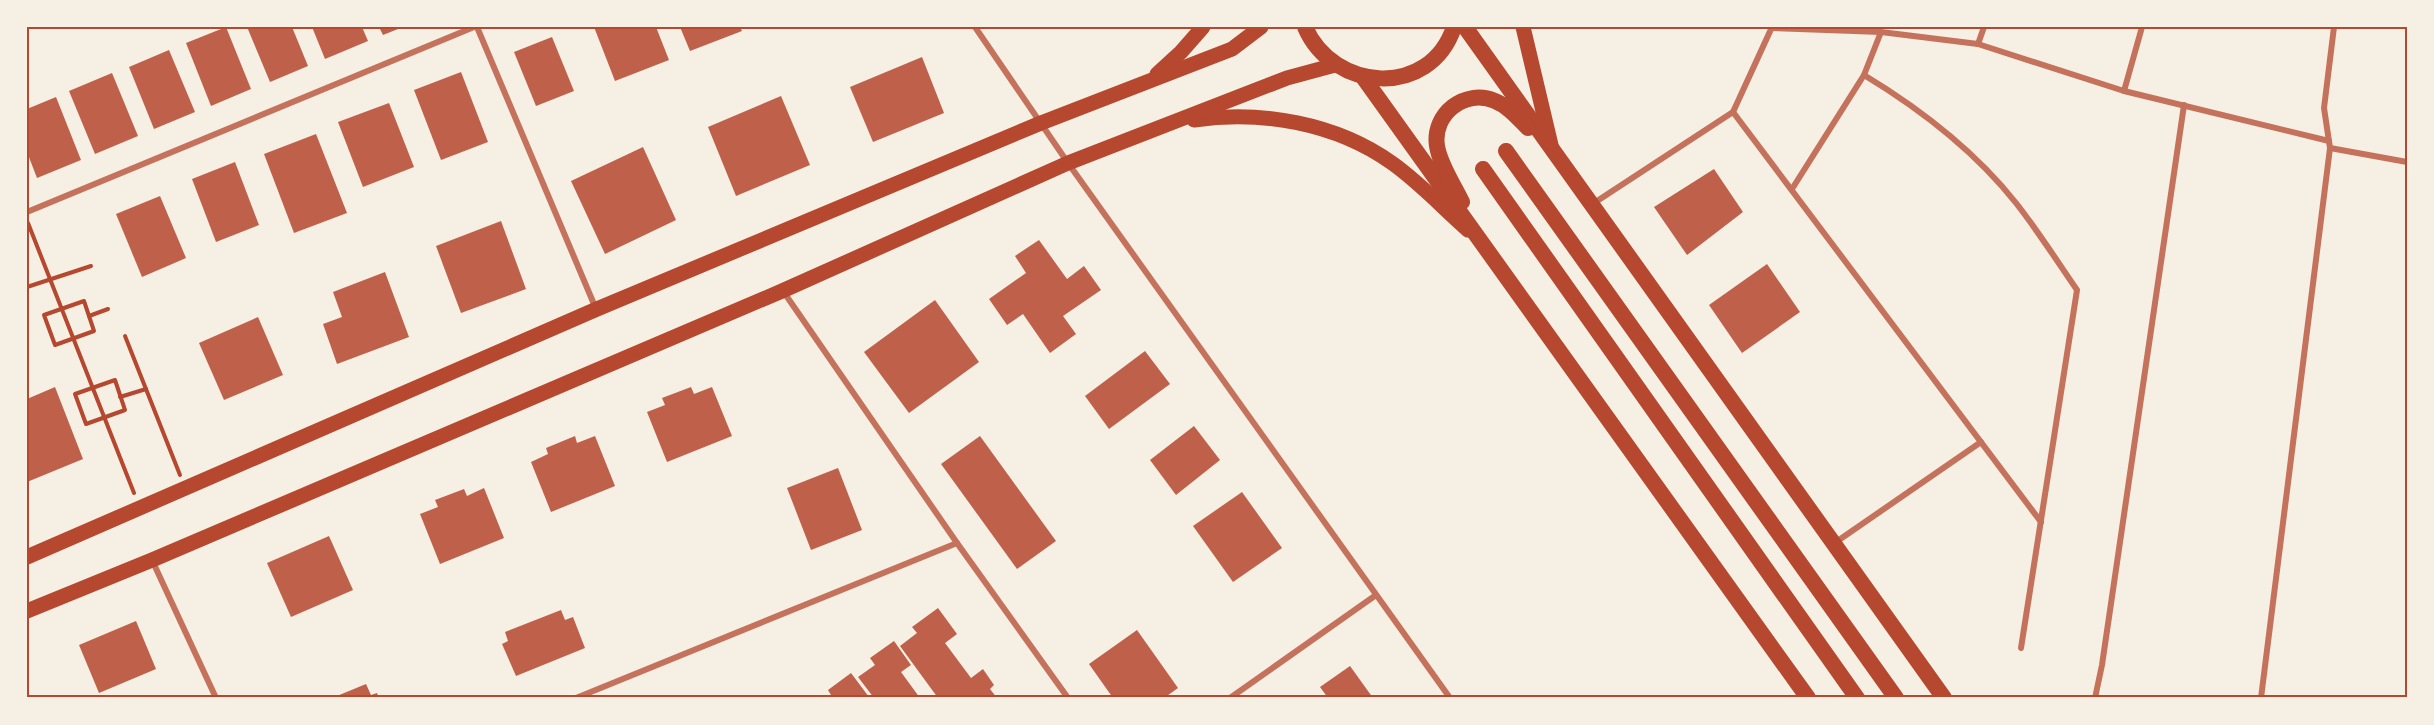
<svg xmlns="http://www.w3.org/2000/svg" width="2434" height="725" font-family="'Playfair Display',serif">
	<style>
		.building { fill: #bf614a }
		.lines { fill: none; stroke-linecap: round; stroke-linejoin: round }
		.path { stroke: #b5482f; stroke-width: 4 }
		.minor { stroke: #c5725c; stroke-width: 6 }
		.primary { stroke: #b5482f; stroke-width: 15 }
		.trunk { stroke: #b5482f; stroke-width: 16 }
		.neatline { fill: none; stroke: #b5482f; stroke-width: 2 }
	</style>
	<rect width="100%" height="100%" fill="#f6efe4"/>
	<g class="building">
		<path d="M226,27l25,62 -40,17 -25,-63z"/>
		<path d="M247,27h45l16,39 -38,16z"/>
		<path d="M312,27h50l6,14 -43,18z"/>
		<path d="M379,27h24l-20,8z"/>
		<path d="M594,27h62l13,33 -54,21z"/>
		<path d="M680,27h60l2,4 -52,20z"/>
		<path d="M552,37l22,54 -38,15 -22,-54z"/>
		<path d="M169,50l26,62 -41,17 -25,-62z"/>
		<path d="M922,57l22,56 -71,29 -23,-55z"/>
		<path d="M461,72l27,70 -47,18 -27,-70z"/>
		<path d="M112,73l26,63 -43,18 -26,-63z"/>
		<path d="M781,96l29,69 -74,31 -28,-69z"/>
		<path d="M56,97l25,63 -44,18 -10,-26v-43z"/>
		<path d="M389,103l25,64 -51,20 -25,-65z"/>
		<path d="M316,134l31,79 -53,20 -30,-79z"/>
		<path d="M643,147l33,73 -71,34 -34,-73z"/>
		<path d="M235,162l24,63 -43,17 -24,-63z"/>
		<path d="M1714,169l29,43 -56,43 -33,-48z"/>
		<path d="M160,196l26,62 -44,19 -26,-63z"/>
		<path d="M501,221l25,68 -65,24 -25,-67z"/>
		<path d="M1039,240l28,39 17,-13 17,24 -38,26 13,18 -26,19 -27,-39 -16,11 -18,-26 37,-26 -11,-17z"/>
		<path d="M1767,264l33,48 -58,41 -33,-48z"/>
		<path d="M385,272l24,65 -72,27 -14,-40 19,-7 -9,-25z"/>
		<path d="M935,300l44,62 -70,51 -45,-61z"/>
		<path d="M258,317l25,58 -59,25 -25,-57z"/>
		<path d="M1145,351l25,33 -61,45 -24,-33z"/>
		<path d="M55,387l28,72 -56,23v-83z"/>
		<path d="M691,387l3,7 18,-7 20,49 -65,26 -20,-50 18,-7 -3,-7z"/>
		<path d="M1194,426l26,34 -44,35 -26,-35z"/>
		<path d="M575,436l2,7 18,-7 20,50 -64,26 -20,-50 17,-8 -2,-6z"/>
		<path d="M980,436l76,105 -39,28 -76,-105z"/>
		<path d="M838,468l24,62 -51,20 -24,-62z"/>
		<path d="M484,488l20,50 -64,26 -20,-50 18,-7 -3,-7 29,-11 3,7z"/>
		<path d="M1242,492l40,56 -49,34 -40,-56z"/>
		<path d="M329,536l24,54 -62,27 -24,-54z"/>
		<path d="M938,608l19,26 -12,9 26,35 12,-9 11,16 -4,4 7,9h-59l-38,-52 17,-13 -5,-6z"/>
		<path d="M561,610l4,10 8,-3 12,31 -69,28 -14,-32 6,-3 -3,-9z"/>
		<path d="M136,621l20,48 -57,24 -20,-48z"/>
		<path d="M1137,630l41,58 -14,10h-51l-24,-34z"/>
		<path d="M894,641l17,24 -10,7 19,26h-46l-16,-21 17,-12 -5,-7z"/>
		<path d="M1350,666l23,32h-45l-8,-11z"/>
		<path d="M851,673l18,24 -42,1 4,-3 -3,-5z"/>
		<path d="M366,684l5,11 6,-2 2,5h-47z"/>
	</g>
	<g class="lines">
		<g class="path">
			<path d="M28,223l106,270"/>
			<path d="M27,287l64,-21"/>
			<path d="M84,301l10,30 -39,14 -11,-30z"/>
			<path d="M89,316l19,-7"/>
			<path d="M125,336l55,139"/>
			<path d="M115,380l10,30 -39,14 -11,-30z"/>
			<path d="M120,397l26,-8"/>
		</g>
		<g class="minor">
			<path d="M477,27l119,282"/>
			<path d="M975,27l93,136 382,535"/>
			<path d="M1772,28l109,4 97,12 146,47 205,50"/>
			<path d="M1978,44l6,-17"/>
			<path d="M1864,75c58,35 110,75 152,128 22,28 41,58 61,87l-56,358"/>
			<path d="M2124,91l18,-64"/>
			<path d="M1733,112l308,410"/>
			<path d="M2330,148l77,14"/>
			<path d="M1792,189l72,-114 17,-43"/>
			<path d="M1594,203l139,-91 39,-85"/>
			<path d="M27,212l447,-185"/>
			<path d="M783,291l174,252 111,155"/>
			<path d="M1836,542l145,-100"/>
			<path d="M152,560l64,138"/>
			<path d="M576,698l381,-155"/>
			<path d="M1230,698l146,-103"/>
			<path d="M2095,698l7,-33 82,-560"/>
			<path d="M2261,698l69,-550 -6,-40 10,-81"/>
		</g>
		<g class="primary">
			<path d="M1523,27l28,118"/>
			<path d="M1157,74l24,-22 22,-25"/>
			<path d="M1194,120c67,-10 142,3 198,43 27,19 51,45 76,67"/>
			<path d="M27,557l570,-248 444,-186 191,-74 29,-22"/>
			<path d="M27,611l125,-51 630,-269 286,-128 219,-85 48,-13"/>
		</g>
		<g class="trunk">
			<path d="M1305,27c28,65 125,72 149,0"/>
			<path d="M1465,27l479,671"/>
			<path d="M1363,77l445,621"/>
			<path d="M1506,151l390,547"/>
			<path d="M1483,169l374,529"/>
			<path d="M1462,202c-8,-17 -22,-37 -25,-56 -5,-32 28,-58 58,-45 13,5 23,17 33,27"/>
		</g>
	</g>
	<rect width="2434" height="725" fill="none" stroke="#f6efe4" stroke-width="57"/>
	<rect x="28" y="28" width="2378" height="668" class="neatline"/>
</svg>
